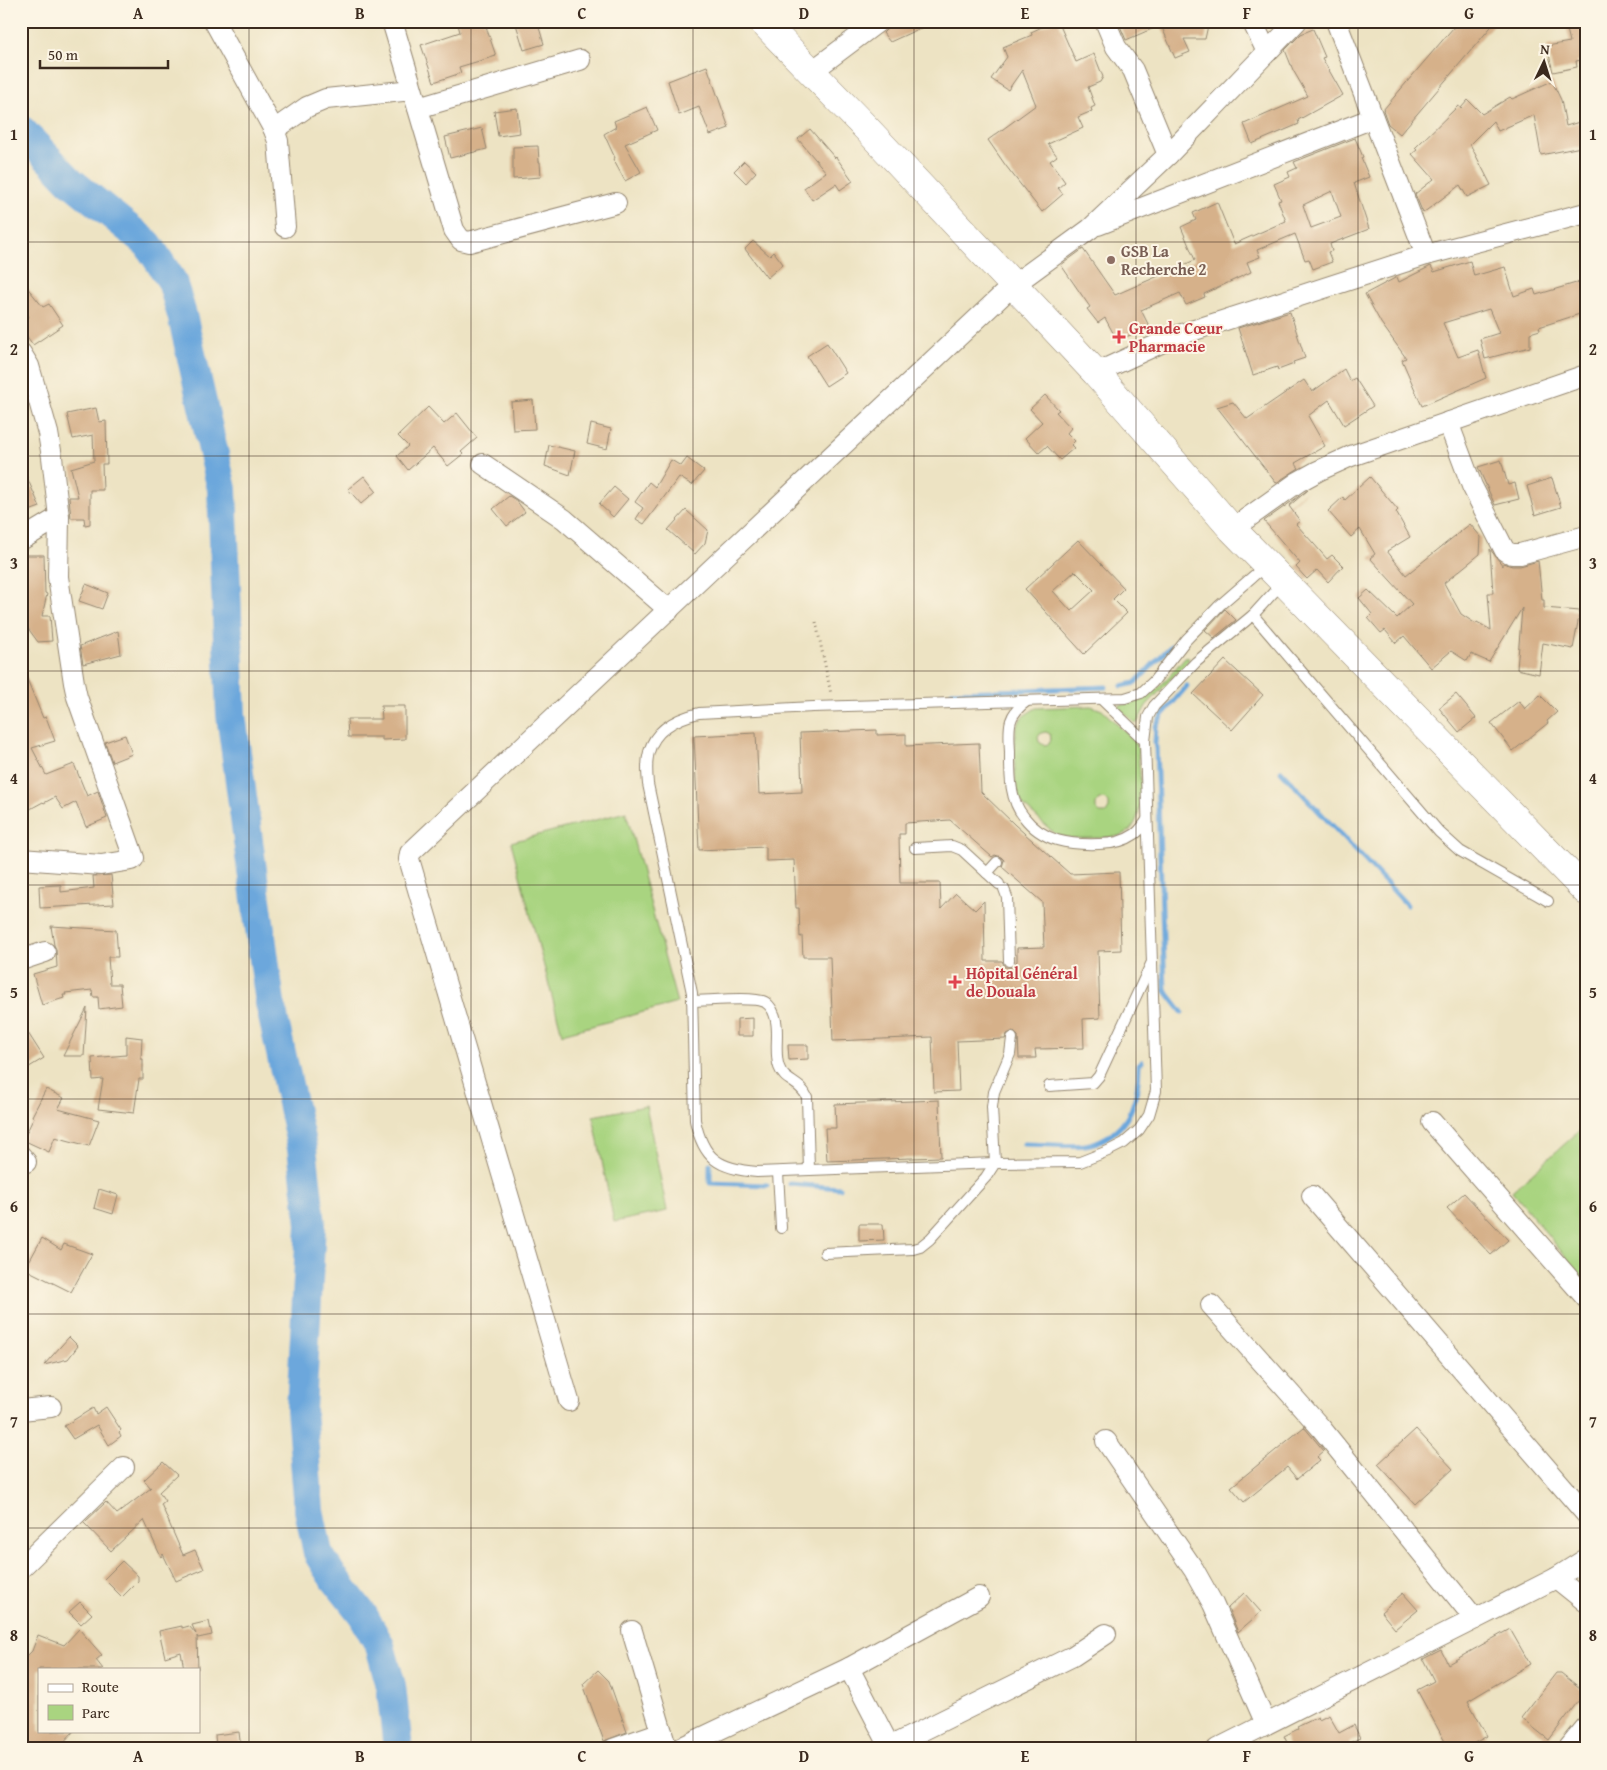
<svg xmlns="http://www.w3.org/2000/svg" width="1607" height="1770" font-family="'Gentium Book Plus',serif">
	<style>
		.green { fill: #a9d480; stroke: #727f4f; fill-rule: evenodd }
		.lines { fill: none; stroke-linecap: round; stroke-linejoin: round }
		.stream { stroke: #6ca7dc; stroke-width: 5 }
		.river { stroke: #6ca7dc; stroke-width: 30 }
		.building { fill: #d6b18a; fill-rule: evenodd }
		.lane-casing { stroke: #948670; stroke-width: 12 }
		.street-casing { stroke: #948670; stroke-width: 22 }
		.primary-casing { stroke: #948670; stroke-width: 29 }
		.path { stroke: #948670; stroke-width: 3; stroke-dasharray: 1 4; stroke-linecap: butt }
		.lane { stroke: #fff; stroke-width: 10 }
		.street { stroke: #fff; stroke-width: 20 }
		.primary { stroke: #fff; stroke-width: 28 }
		.grid { fill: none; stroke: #3b2a1e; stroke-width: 1; stroke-opacity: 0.55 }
		.education-dot { fill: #8d6e63; stroke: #fcf5e5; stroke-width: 2 }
		.health-dot { fill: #e0444e; stroke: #fcf5e5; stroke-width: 2 }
		.labels { text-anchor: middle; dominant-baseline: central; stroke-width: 4; stroke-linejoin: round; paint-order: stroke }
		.education-label { font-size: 16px; font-weight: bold; fill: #785e54; stroke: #fcf5e5; text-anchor: start }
		.health-label { font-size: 16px; font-weight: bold; fill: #be3a42; stroke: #fcf5e5; text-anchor: start }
		.neatline { fill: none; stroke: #3b2a1e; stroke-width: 2 }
		.grid-label { font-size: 16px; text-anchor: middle; font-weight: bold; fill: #3b2a1e }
	</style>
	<rect width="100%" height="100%" fill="#fcf5e5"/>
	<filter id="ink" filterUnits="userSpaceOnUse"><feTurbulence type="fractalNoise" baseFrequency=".02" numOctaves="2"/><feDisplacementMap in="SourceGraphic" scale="10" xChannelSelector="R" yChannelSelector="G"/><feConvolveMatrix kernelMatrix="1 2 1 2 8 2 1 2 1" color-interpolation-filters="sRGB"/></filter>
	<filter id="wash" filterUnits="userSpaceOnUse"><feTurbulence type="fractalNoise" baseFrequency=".0096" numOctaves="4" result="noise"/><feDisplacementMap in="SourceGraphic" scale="20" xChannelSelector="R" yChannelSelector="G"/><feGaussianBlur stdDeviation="1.12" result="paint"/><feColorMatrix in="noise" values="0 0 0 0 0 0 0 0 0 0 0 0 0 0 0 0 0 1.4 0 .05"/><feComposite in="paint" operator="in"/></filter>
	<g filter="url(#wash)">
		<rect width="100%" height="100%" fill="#ede3c3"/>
		<g class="green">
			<path d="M1185,657h3l1,3 -43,46 -9,17h-2l-16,-15 1,-3c32,-2 46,-26 65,-48z"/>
			<path d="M1091,706l11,4 32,30 4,10c1,23 11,75 -16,85 -8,3 -18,2 -26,3 -15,0 -29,2 -42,-5l-31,-28 -7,-14 -2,-39 2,-24 6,-11 14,-9zM1046,732l4,2 1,5 -2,5 -5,1 -5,-3 -1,-5 3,-4zM1105,799l4,4v5l-3,5h-6l-4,-4v-5l3,-4z"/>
			<path d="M626,812l51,191 -115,31 -51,-192z"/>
			<path d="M646,1106l21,105 -53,11 -21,-106z"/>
			<path d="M1586,1125v157l-74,-91z"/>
		</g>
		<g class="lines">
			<g class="stream">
				<path d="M1122,686l13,-3 36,-37"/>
				<path d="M995,691l111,-4"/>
				<path d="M952,692l39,-1"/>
				<path d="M1165,712l22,-26"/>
				<path d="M1155,743l1,-17 7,-12"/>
				<path d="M1156,747l9,243 17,22"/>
				<path d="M1281,771l126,134"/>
				<path d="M1024,1144c20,0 41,3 61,1 8,-1 15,-4 22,-8 26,-14 32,-45 32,-73l3,-2"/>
				<path d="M710,1164v19l57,2"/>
				<path d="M790,1184l50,4"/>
			</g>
			<path class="river" d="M21,130l49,51 78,63 24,37 10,34 40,174 9,226 39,288 32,145 9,76 -10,186 8,100 9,43 13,21 32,41 17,31 11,40 7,63"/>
		</g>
		<g id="blocks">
			<g class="building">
				<path d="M457,21h27l12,35 -37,11 2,6 -27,9 -13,-37 39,-13z"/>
				<path d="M515,21h22l7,23 -20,6z"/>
				<path d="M891,21h45l-46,21 -7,-9 7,-7z"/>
				<path d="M1055,21h3l18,41 18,-8 9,23 -3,5 -12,5 7,19 -4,2 1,3 -14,6 5,11 -35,16 9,12 -7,5 15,21 -7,6 5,6 -21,18 -36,-46 -18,-26 48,-35 -14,-35 -14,20 -17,-11 16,-22 -4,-10 29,-12 -1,-3z"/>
				<path d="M1118,21h91l-4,18h-21l6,13 -15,6 -14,-33 -35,15z"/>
				<path d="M1459,21h37l-96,113 -12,-10 -5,-14z"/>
				<path d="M1565,21h21v38l-10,2 1,6 -24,5 -6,-26 23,-4z"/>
				<path d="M1313,29l12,28 -3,1 21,37 -45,25 1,4 -47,20 -8,-20 64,-28 -15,-26 -8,-20 16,-16z"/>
				<path d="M707,66l22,62 -19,7 -11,-28 -20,8 -11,-34z"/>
				<path d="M1552,81l9,19 5,26 20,-6v26l-45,9 -7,-40 -36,16 -5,-10 -23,23 21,41 -24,12 -7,-12 -37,28 -8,-19 19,-15 -22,-25 5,-4 -2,-2 43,-42 3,2 7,-8 14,14 28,-17 2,2z"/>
				<path d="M647,107l10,23 -32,14 16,28 -16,9 -12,-22 2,-1 -11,-24 12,-7 -2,-6z"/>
				<path d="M517,108l3,25 -22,3 -4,-25z"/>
				<path d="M482,128l5,21 -37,9 -5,-21z"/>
				<path d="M810,129l25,29 1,-1 17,24 -13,9 -4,-6 -24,16 -8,-12 22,-16 -28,-33z"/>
				<path d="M1355,138l8,19 -2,1 8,19 -15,6 15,46 -39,15 2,7 -4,1 4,10 -19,7 -4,-10 -4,1 -10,-26 -38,16 3,7 -13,5 4,10 -47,22 1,3 -19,8 -6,-12 -39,17 9,18 -33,12 -12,-22 -7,5 -11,-14 3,-2 -29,-42 22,-16 32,46 80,-35 -14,-33 15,-7 -3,-7 24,-11 17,42 52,-23 -8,-20 3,-1 -7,-16 16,-7 -2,-5 9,-4 -3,-6zM1332,191l9,26 -30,11 -8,-23z"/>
				<path d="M538,146l1,16h1l1,15 -28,2v-32z"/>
				<path d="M744,161l12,11 -10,11 -12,-12z"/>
				<path d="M753,241l17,15 4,-4 9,12 -16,14 -22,-29z"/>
				<path d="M1470,261l4,15 31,-9 9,29 20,-7 2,6 50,-15v32l-47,15 1,3 -10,3v14l-45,12 -5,-20 19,-6 -10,-24 -46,14 15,34 20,-7 8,28 -64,28 -20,-46 4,-2 -25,-35 -16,-29 32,-17 2,5 32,-16 3,6z"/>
				<path d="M21,280l22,27 6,-3 14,21 -30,20 -12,-17v-6l8,-5 -8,-10z"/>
				<path d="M1290,312l15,46 -12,4 1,2 -16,6 -1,-3 -24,8 -15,-47z"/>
				<path d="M827,343l19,30 -20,13 -19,-30z"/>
				<path d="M1344,369l6,12 5,-3 18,28 -29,19 -15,-25 -21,16 17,30 -30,17 4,5 -23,15 -59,-76 16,-5 14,17 57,-39 8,12z"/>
				<path d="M1045,395l14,15 -3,2 15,16 -4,5 8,8 -4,4 3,3 -14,12 -13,-14 -8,7 -14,-15 17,-16 -12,-13z"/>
				<path d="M533,400l2,29 -22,1 -2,-28z"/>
				<path d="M428,407l16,17 13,-11 20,25 -16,14 2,2 -15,12 -15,-18 -25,22 -11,-14 11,-10 -10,-10z"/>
				<path d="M96,408l3,14 7,-1 1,43h-5l1,26h-13v34l-5,1 -1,-7h-13l-2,-21h9l-7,-29 23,-7 -1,-26 -20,4 -6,-25z"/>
				<path d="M591,424l20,5 -4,20 -20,-5z"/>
				<path d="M549,445l26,6 -5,24 -25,-9z"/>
				<path d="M687,458l17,13 -12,14 -13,-8 -35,47 -8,-5 7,-11 -8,-6 14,-20 6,5 16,-27 10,6z"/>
				<path d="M1501,460l7,25 7,-2 4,16 -24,6 -17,-38z"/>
				<path d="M21,464l19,43 -19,7z"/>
				<path d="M364,476l12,15 -15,13 -13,-15z"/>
				<path d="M1370,477l28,33 -2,2 14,25 -23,14 19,24 64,-51 11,13 -1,17 -36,29 17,31 15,10 1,-2 14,8 -3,-37h5l-3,-44 13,17v-3l9,3h8l18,-5 4,39h2v8l36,3 -7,38 -30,-6 -4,31 -22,-5 5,-61 -33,54 -18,-8 -4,7 -16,-10 -20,17 -27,-32 -8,7 -11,-13 -4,3 -13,-15 4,-4 -13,-16 9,-8 29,28 15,-14 -42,-46 5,-4 -15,-25 -9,8 -23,-26 15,-14 2,3z"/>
				<path d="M1552,478l9,29 -26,8 -8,-29z"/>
				<path d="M614,487l14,12 -15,18 -14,-13z"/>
				<path d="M1308,490l-19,16 11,15 -4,3 18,20 13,15 5,-4 11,11 -15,16 -11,-12 -10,9 -3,-3 -8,-9 4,-4 -36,-42z"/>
				<path d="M509,496l7,4 9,12 -18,14 -14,-17z"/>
				<path d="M686,510l22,20 -3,13 -10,11 -27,-24z"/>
				<path d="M1078,540l46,48 -11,11 14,14 -43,41 -59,-65zM1075,571l19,19 -23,21 -18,-20z"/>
				<path d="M21,555h23l1,38 2,1 -5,22h8l2,25 -14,1 -11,-15 -6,-40z"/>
				<path d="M86,584l22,9 -6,16 -23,-8z"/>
				<path d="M1225,609l11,11 -22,18 -9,-8z"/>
				<path d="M118,631l3,23 -38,10 -3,-18z"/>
				<path d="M1225,660l38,35 -31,35 -39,-36z"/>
				<path d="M22,667l21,51 3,-1 9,24 -23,7 14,27 28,-11 13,32 11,-5 9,27 -21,9 -10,-25 -13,7 -8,-12 -11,6 -1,-1 -22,12v-22l6,-3 -6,-11z"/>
				<path d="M1456,694l20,24 -17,14 -20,-24z"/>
				<path d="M1540,695l17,17 -10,9 1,2 -35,28 -22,-28 28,-22 6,8z"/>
				<path d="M381,706h24v33l-23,1v-3h-34l-1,-18h35z"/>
				<path d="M877,730v5l29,-1v12l73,-3 2,49 34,33 55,49 49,-2 2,78 -23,1 2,67 -17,1 1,29 -49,1 1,9h-17l-1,-22 -5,-5 -6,3 -2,5 -48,2 2,50 -25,1 -2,-55 -99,4 -3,-84h-27l-1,-21 -2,1 -1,-29h-3l-2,-48 -28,1v-14l-67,3 -5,-114 62,-3 3,61 43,-2 -2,-59zM950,820l42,37 3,-2 6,2 3,3 -2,7 40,35 2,45 -27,1v13l-5,6h-7l-3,-6h-17l-1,-60 -9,9 -19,-17 -15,16 -1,-26h-40l-1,-49h6v-11z"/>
				<path d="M125,735l7,19 -20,8 -7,-20z"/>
				<path d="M111,875l3,29 -74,4 -1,-22 22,-1v7l33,-4 -1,-12z"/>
				<path d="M51,926l65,4 2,27h-10l2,27h10l2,22 -23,3 -1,-12h-5l-1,-7 -27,3 1,2h-3l1,3 -22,7 -9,-31 24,-7 -1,-18 -2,-4z"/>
				<path d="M87,1008l-3,48h-21z"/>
				<path d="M753,1018v18h-16v-17z"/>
				<path d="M21,1022l23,36 -23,14z"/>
				<path d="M126,1036l16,2 -1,21h2v20h-4l-5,34 -36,-4 5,-30 -10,1 -1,-22 34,-3z"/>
				<path d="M788,1045h20v14l-19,1z"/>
				<path d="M46,1089l18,9 -6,11 41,11 -10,26 -34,-9 -6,15 -26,-12 11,-23 -2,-1z"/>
				<path d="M939,1100l2,57 -114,4 -2,-33h11l-1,-24z"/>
				<path d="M99,1189l19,6 -5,19 -19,-6z"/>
				<path d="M1464,1193l44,47 -17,15 -44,-47z"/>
				<path d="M859,1224h24l1,16 -25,1z"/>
				<path d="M42,1238l19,12 3,-6 28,10 -21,38 -46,-23z"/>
				<path d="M69,1337l9,9 -10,13 -24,6z"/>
				<path d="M106,1407l15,23 -2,2 2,4 -12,9 -12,-20 -24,14 -9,-13 29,-18 3,6z"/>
				<path d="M1304,1427l20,24 -7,6 3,3 -23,19 -10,-12 -43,35 -13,-15z"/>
				<path d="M1416,1429l37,40 -38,35 -37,-40z"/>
				<path d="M163,1462l14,13 -18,17 6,9 -4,3 22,51 12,-5 9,19 -28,12 -13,-27 -2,3 -17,-37 -33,31 -27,-28 22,-21 11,12 34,-26 -7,-8z"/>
				<path d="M122,1561l16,15v5l-16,16 -18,-18z"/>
				<path d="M1244,1593l17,19 -23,20 -10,-24z"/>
				<path d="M1403,1593l15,17 -23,19 -14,-17z"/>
				<path d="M80,1602l12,12 -11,10 -12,-12z"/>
				<path d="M209,1621l3,14 -14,3 -1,-2 1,33h-14l-3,-17 -16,5 -6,-26 23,-5v2l7,-2 7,8 -4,-9z"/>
				<path d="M79,1629l23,26 -6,5 7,9h-64v62h35l-17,18h-36v-87l11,-11 6,-16 26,10z"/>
				<path d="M1510,1629l20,35 -62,37 19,35 -16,9 2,4h-24l-32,-59 17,-9 -11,-22 18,-9 7,14z"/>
				<path d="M598,1670l11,11 18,51 -23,9 -21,-57z"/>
				<path d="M1556,1673h5l24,19 -36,48 -28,-22z"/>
				<path d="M1329,1715l10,18 15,-8 6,13 -11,5 3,6h-62l-6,-13 14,-7 -1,-2 21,-10 1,3z"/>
				<path d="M239,1732l2,17h-25l-1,-14z"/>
			</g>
		</g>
	</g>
	<g filter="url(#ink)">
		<use href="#blocks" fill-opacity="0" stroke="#948670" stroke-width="1"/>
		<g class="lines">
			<defs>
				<g id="lane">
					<path d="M1266,565l-46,40 -34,35 -33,42 -12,11 -16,5 -312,9 -114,6c-21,5 -44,16 -50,39 -3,10 -2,21 -1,32l44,209 3,127c8,39 24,49 62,52l238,-9 85,-1 28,-11 16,-8 15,-13 10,-15 7,-24 -11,-350 3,-24 6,-11 42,-44 57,-47 30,-33"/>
					<path d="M1253,615l186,217 21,19 88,50"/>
					<path d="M1101,699l44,42"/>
					<path d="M1027,701c-21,15 -18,27 -17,51 0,22 -1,47 14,65 19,25 46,28 75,27 12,0 26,-3 36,-10 5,-3 9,-10 12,-14"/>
					<path d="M915,848l37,-2 10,4 37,34"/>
					<path d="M987,873l10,-11"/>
					<path d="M1004,889l3,8 2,64"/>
					<path d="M692,1001c16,0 60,-5 73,1 6,4 10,12 11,19 3,15 -2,32 3,46 5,15 21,14 28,30l2,73"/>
					<path d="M1049,1086l44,-3 6,-7 52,-112"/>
					<path d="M778,1172l3,56"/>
					<path d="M825,1253l88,-4 7,-2 10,-8 56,-62 9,-14 -3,-56 2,-15 16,-38 2,-16"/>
				</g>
				<g id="street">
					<path d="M214,21l60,109 4,11 7,86"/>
					<path d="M392,21l62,209 7,10 8,2 147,-39"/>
					<path d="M1105,21l11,26 17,23 35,85"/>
					<path d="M1252,21l15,31"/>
					<path d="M1336,21l90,234"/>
					<path d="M811,72l68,-51"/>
					<path d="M418,108l162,-48"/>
					<path d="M274,130l33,-23 19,-8 86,-9"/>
					<path d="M1098,225l275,-107"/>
					<path d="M21,353l8,13 19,67 4,24 7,60 -1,60 16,106 3,14 57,161 -2,2 -31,5 -80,-6"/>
					<path d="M1096,373l80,-37 250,-81 160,-42"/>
					<path d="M1448,422l24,64 33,65 7,3h8l66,-18"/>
					<path d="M483,464l81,55 105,91"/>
					<path d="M1232,529l66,-47 20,-11 33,-15 235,-81"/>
					<path d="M21,540l38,-23"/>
					<path d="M21,960l24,-8"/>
					<path d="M1432,1122l154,176"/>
					<path d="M21,1156l5,6"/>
					<path d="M1312,1196l274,318"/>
					<path d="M1211,1305l110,123 154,191"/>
					<path d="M569,1401l-160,-542 1,-6 602,-567 78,-57 78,-74 129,-134"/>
					<path d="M21,1410l30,-3"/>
					<path d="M1106,1441l88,129 19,34 53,120"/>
					<path d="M21,1568l103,-101"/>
					<path d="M1556,1578l30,24"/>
					<path d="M632,1631l35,118"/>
					<path d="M849,1668l42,81"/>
					<path d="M613,1749l49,-17"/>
					<path d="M678,1749l171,-81 130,-71"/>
					<path d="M885,1749l188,-93 33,-22"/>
					<path d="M1217,1749l258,-130 81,-41 30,-19"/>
					<path d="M1568,1749l18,-22"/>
				</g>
				<path id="primary" d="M762,21l104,107 230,245 136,156 354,362"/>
			</defs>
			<use href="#lane" class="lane-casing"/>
			<use href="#street" class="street-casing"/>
			<use href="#primary" class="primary-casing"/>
			<path class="path" d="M816,622l15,72"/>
			<use href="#lane" class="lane"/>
			<use href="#street" class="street"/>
			<use href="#primary" class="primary"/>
		</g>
	</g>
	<path class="grid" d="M249,21v1728M471,21v1728M693,21v1728M914,21v1728M1136,21v1728M1358,21v1728M21,242h1565M21,456h1565M21,671h1565M21,885h1565M21,1099h1565M21,1314h1565M21,1528h1565"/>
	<circle class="education-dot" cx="1111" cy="260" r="5"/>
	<g class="health-dot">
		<path d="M1116.5 329.5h5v5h5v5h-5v5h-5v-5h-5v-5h5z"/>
		<path d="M952.5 974.5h5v5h5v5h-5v5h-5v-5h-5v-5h5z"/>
	</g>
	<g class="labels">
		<g class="education-label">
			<text x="1121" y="251">GSB La<tspan x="1121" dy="18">Recherche 2</tspan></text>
		</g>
		<g class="health-label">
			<text x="1129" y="328">Grande Cœur<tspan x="1129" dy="18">Pharmacie</tspan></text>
			<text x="966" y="973">Hôpital Général<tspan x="966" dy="18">de Douala</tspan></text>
		</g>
	</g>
	<rect width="1607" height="1770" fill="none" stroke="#fcf5e5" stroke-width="55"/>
	<rect x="38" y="1668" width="162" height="65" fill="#fcf5e5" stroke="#afa495"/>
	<rect x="48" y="1684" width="25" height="8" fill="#ffffff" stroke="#afa495"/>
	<text x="82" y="1692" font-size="15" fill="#3b2a1e">Route</text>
	<rect x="48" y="1705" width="25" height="15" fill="#a9d480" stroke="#afa495"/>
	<text x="82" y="1718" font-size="15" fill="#3b2a1e">Parc</text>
	<g transform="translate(1544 62) rotate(4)" stroke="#fcf5e5" stroke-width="4" paint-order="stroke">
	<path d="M0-4L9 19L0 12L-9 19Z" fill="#3b2a1e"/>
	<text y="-8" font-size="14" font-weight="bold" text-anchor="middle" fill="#3b2a1e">N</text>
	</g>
	<path d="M40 60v8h128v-8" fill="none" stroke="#3b2a1e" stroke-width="2.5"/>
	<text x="48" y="60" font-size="15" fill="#3b2a1e" stroke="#fcf5e5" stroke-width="4" paint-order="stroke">50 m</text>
	<rect x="28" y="28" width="1552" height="1714" class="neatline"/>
	<g class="grid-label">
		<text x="138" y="19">A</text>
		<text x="360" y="19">B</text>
		<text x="582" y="19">C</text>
		<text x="804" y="19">D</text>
		<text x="1025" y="19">E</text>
		<text x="1247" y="19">F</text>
		<text x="1469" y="19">G</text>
		<text x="14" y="140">1</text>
		<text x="1593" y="140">1</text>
		<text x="14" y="355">2</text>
		<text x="1593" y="355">2</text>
		<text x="14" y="569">3</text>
		<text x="1593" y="569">3</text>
		<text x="14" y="784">4</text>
		<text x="1593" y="784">4</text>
		<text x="14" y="998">5</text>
		<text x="1593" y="998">5</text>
		<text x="14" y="1212">6</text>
		<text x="1593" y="1212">6</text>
		<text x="14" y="1427">7</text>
		<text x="1593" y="1427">7</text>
		<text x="14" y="1641">8</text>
		<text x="1593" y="1641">8</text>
		<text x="138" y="1762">A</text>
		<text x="360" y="1762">B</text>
		<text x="582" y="1762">C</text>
		<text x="804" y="1762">D</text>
		<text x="1025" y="1762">E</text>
		<text x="1247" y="1762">F</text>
		<text x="1469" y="1762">G</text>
	</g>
</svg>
